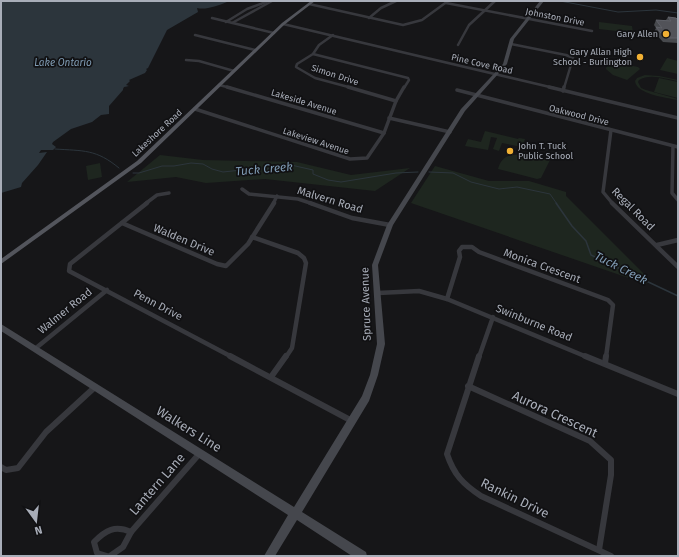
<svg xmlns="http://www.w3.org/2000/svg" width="679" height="557" font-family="'Fira Sans',sans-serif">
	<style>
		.green { fill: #1e261f }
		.water { fill: #2c353c }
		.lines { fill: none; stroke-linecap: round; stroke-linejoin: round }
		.stream-far1 { stroke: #2c353c; stroke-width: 1 }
		.stream { stroke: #2c353c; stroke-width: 1.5 }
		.street-far3 { stroke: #37383d; stroke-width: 2.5 }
		.street-far2 { stroke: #37383d; stroke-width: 3.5 }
		.street-far1 { stroke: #37383d; stroke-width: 4.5 }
		.street { stroke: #37383d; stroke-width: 6 }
		.secondary { fill: #45474d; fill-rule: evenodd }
		.primary { fill: #53555c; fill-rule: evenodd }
		.wall { fill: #47494d }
		.building { fill: #525359; stroke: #5f6168 }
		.poi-dot { fill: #f2b134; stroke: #111113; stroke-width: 1.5 }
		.labels { text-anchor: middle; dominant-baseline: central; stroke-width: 3.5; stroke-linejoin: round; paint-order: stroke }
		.far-street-label { font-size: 9px; fill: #a8adb8; stroke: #111113 }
		.far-poi-label { font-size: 9px; fill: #a8adb8; stroke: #111113; text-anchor: end }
		.far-water-label { font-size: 10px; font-style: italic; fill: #7f9bb3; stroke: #111113 }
		.street-label { font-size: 11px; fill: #a8adb8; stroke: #111113 }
		.water-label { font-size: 12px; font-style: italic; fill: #7f9bb3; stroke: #111113 }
		.near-street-label { font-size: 13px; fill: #a8adb8; stroke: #111113 }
	</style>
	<rect width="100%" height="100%" fill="#161618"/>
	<g class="green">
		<path d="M599,22l33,4 1,7 -34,-4z"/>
		<path d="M667,58l11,3v13l-18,-4z"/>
		<path d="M608,61l30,6 2,2 -13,11 -14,-5 -7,-6z"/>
		<path d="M645,75l14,1 19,4v1c-12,-2 -28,-8 -39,-1l-1,2 3,6 5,2 32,9v1c-11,-2 -42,-6 -43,-19l2,-3z"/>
		<path d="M659,78l19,4v16l-24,-6z"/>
		<path d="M485,131l33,8 1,-1 6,1 -3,8 -20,-4 -3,8 -6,-2 4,-11 -6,-1 -3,13 -23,-4 3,-7 13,3z"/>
		<path d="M160,155l43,5 94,2 54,13 59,-7 -35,23 -110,-12 -59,4 -30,-6 -49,5z"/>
		<path d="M527,155l23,5 -9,18 -4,1 -39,-10c4,-15 15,-15 29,-14z"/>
		<path d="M100,163l2,14 -14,3 -2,-14z"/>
		<path d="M435,166l54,15h40l37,11v4l83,83 -3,5 -235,-81z"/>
	</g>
	<path class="water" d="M1,1h225l1,1c-10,4 -21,8 -30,6l1,4 -31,18 -19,38 -2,1 1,1 -2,3 -16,7 1,1 -4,4 3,1 -5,1 -1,2v1l-14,16v8l-8,1 -9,7 -21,7 -18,13 -1,2 4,3 -3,3h-12l-2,3 8,-1 -9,13 -16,18 -1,4 -20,6z"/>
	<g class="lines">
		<g class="stream-far1">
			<path d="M560,1l58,11 38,-2 22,3"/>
			<path d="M55,149c29,2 41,0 64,19"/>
			<path d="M429,172l24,1 18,9 28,7 18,-2 33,7 7,10"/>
			<path d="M133,173h6l23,-7h12l17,-3 12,1 9,5 11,3 28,-3h26l14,-4 22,5v4l15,6 13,2 55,-9 22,-1"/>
		</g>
		<path class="stream" d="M556,203l16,23 14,15 5,14 87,41"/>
		<g class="street-far3">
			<path d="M446,3l146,28"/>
			<path d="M309,4l94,21 19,-5 26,-19"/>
			<path d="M212,18l62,15"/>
			<path d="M369,18l12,-10 15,-7"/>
			<path d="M226,22l21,-13 19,-7"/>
			<path d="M232,23l40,-22"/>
			<path d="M283,24l271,64"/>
			<path d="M195,35l60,15"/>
			<path d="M333,35l-14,10 -6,9 -16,10 -1,3 19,11 37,10"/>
			<path d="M511,44l55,11 7,3 -9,30"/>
			<path d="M458,45l11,-20 26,-24"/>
			<path d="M313,54l95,24 1,2 -5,8"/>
			<path d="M186,60l13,1 35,10"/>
			<path d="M219,85l12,3"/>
		</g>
		<g class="street-far2">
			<path d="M227,87l157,46"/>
			<path d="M348,87l48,14"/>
			<path d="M549,87l129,31"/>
			<path d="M457,90l221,57"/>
			<path d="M563,91l1,-4"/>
			<path d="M195,109l155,50 17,-1 17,-25 12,-32 8,-14"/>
			<path d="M389,118l61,14"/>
			<path d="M611,130l-8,62 10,12"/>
			<path d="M673,146l-1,47 6,7"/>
			<path d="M242,189l7,5 49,5 15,5"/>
			<path d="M145,204l12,-9 12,-2"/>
			<path d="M273,204l4,-8"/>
		</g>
		<g class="street-far1">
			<path d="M147,203l-77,61 -1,7 163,86"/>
			<path d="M310,203l42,15 38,7"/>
			<path d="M612,203l66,64"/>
			<path d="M122,223l95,41 9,2 22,-22 26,-41"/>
			<path d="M252,237l46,16 6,5 2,5 -14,85 -6,9"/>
			<path d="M657,245l21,-5"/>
			<path d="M378,293l41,-2 28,8 140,58"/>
			<path d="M447,299l13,-42 -1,-6 3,-4h10l7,5 129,48 5,5 -7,52"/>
			<path d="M36,348l71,-58"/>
			<path d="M479,357l14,-40"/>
		</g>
		<g class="street">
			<path d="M230,356l122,65"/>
			<path d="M479,356l-32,98c7,21 16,30 34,42l130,60"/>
			<path d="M585,356l93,38"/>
			<path d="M605,363l1,-7"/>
			<path d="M271,377l15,-21"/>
			<path d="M468,386l122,55 21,19v15l-12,75"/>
			<path d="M1,467l5,3 12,-2 28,-36 49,-45"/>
			<path d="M107,556l-10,-3 -3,-11c12,-12 21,-17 37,-10"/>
			<path d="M110,556l13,-9 8,-15 69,-79"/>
		</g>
		<path class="secondary" d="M540,1h4l-30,38 -7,25 -42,47 -72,114 -15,40 7,79 -7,31 -9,26 -67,111 64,40 1,4h-15l-55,-36 -22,36h-11l24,-41 -287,-184v-7l293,183 68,-111 8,-21 7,-31 -5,-79 15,-40 74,-116 42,-45 7,-25z"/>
		<path class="primary" d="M311,1h4l-31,24 -143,138 -140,101v-5l136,-98 145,-138z"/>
	</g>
	<path class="wall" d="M668,17l10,3v23l-15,-1 -9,-10 2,-4 -2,-3 2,-5h10z"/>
	<path class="building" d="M668,17l8,1 2,2v18h-13l-9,-11 6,1 -6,-8 15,1z"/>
	<g class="poi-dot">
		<circle cx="666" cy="34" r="4"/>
		<circle cx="640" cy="57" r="4"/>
		<circle cx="510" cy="151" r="4"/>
	</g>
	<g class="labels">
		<g class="far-street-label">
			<text transform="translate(555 17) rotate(11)">Johnston Drive</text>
			<text transform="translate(482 64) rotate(13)">Pine Cove Road</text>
			<text transform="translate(335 75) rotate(18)">Simon Drive</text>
			<text transform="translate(304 102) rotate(17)">Lakeside Avenue</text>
			<text transform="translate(579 115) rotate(14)">Oakwood Drive</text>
			<text transform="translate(157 133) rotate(-43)">Lakeshore Road</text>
			<text transform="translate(316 141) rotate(18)">Lakeview Avenue</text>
		</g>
		<g class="far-poi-label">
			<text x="658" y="34">Gary Allen</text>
			<text x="632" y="52">Gary Allan High<tspan x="632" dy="10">School - Burlington</tspan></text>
			<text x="518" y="146" text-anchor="start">John T. Tuck<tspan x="518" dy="10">Public School</tspan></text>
		</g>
		<g class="far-water-label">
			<text x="63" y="63">Lake Ontario</text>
		</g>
		<g class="street-label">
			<text transform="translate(330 200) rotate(17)">Malvern Road</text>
			<text transform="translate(633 209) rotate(45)">Regal Road</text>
			<text transform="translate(184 240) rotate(23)">Walden Drive</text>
			<text transform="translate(542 266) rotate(20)">Monica Crescent</text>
			<text transform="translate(366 304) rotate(-92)">Spruce Avenue</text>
			<text transform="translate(158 305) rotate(28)">Penn Drive</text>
			<text transform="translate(65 311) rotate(-39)">Walmer Road</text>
			<text transform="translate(534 323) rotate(22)">Swinburne Road</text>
		</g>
		<g class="water-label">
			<text transform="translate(264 169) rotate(-5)">Tuck Creek</text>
			<text transform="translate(621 268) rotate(27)">Tuck Creek</text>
		</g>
		<g class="near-street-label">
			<text transform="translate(555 414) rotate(25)">Aurora Crescent</text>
			<text transform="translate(189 429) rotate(32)">Walkers Line</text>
			<text transform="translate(157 484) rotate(-49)">Lantern Lane</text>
			<text transform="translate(515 498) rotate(26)">Rankin Drive</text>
		</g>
	</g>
	<rect width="679" height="557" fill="none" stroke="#a8adb8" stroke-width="4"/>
	<g transform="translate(36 521) rotate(165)" stroke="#111113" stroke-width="3" paint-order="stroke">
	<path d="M0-3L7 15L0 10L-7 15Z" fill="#a8adb8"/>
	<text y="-6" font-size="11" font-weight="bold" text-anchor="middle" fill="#a8adb8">N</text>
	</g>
</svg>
